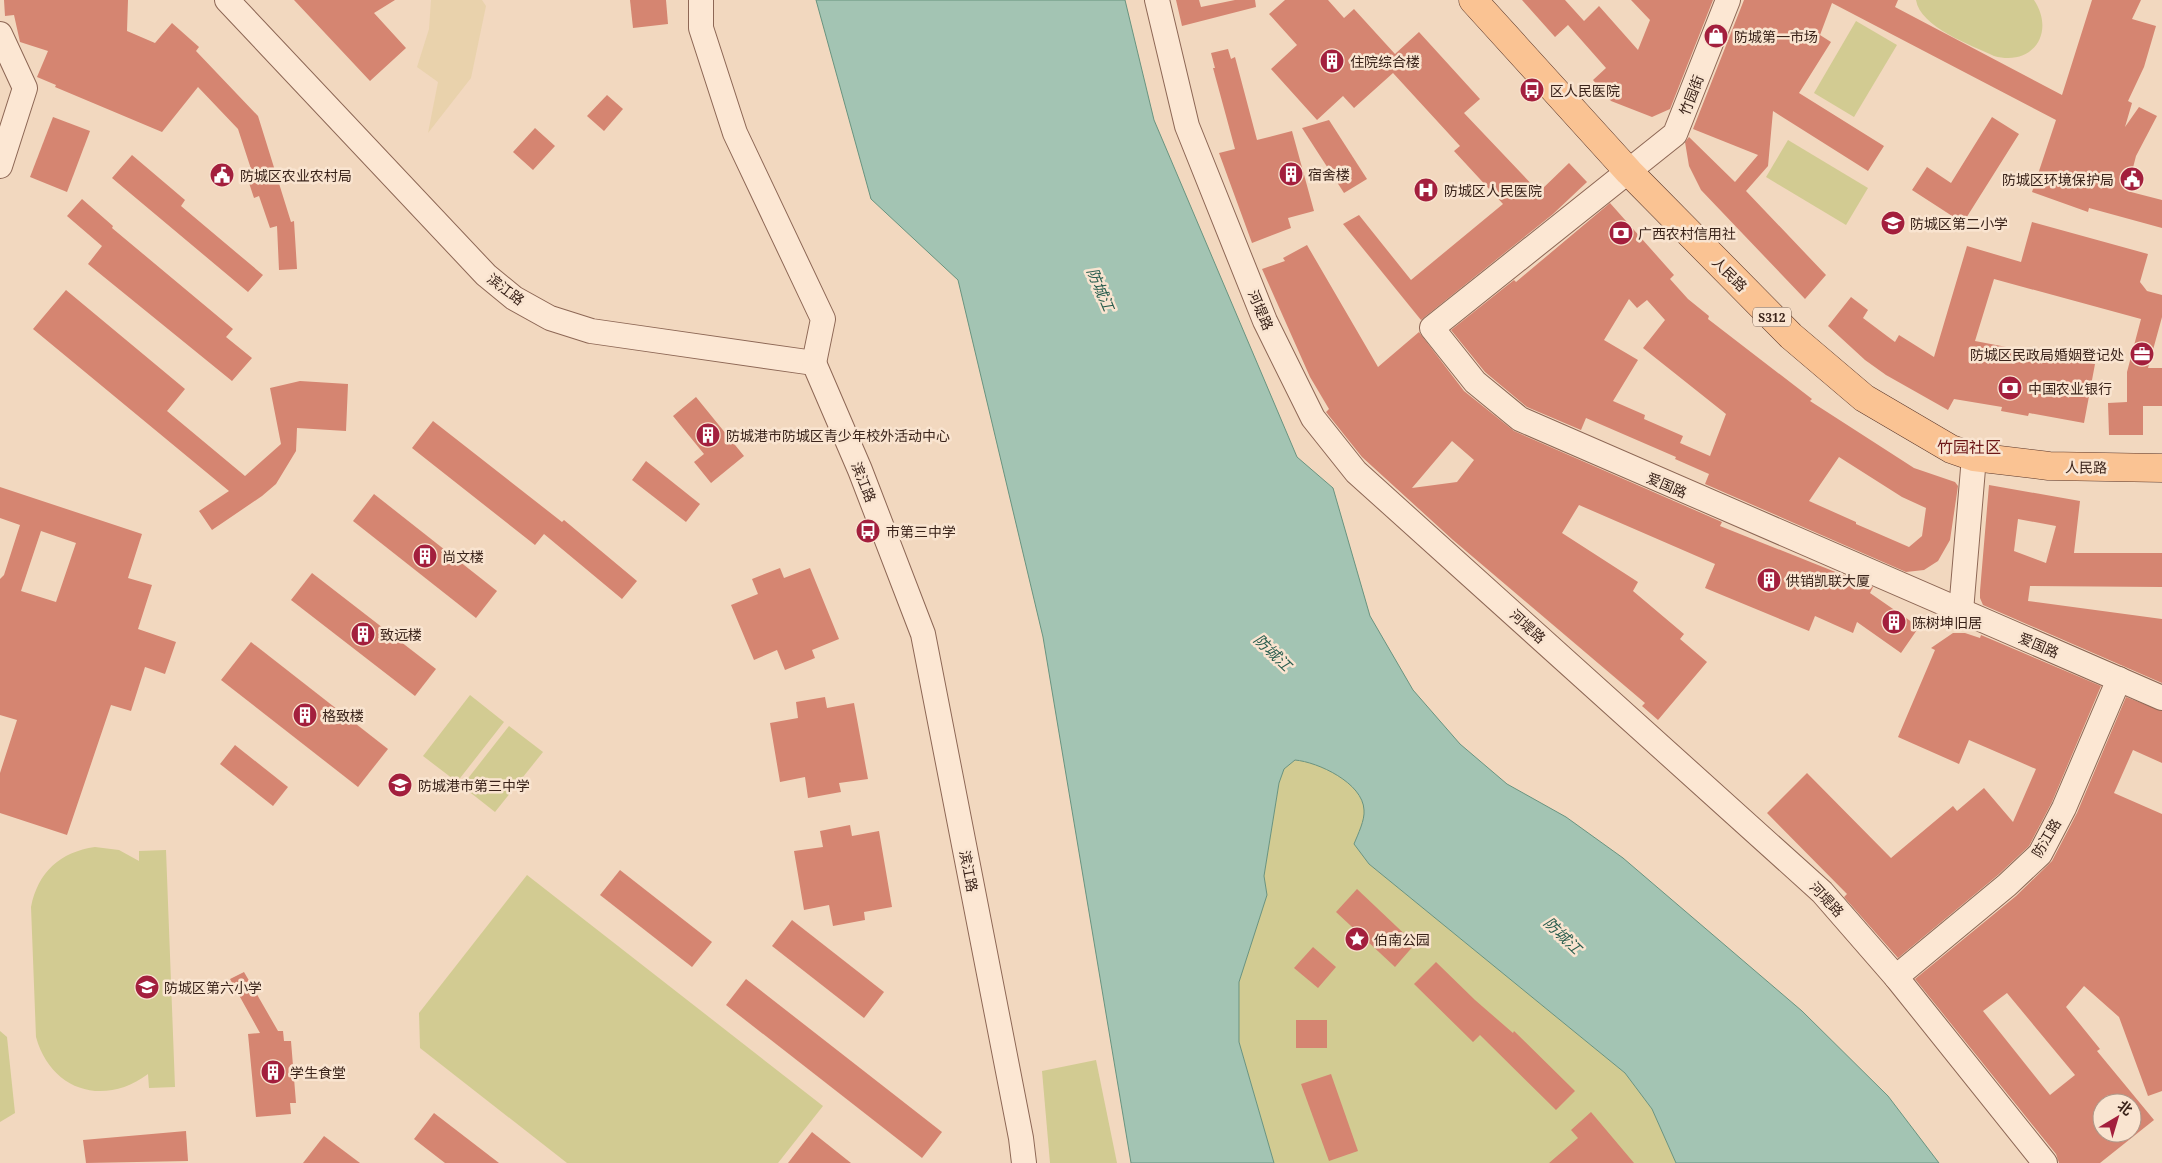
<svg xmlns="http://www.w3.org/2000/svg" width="2162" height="1163" font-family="'Noto Serif','Noto Sans SC',serif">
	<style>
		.farmland { fill: #e9d2ac }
		.green { fill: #d2cb92 }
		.water { fill: #a3c4b3; stroke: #69937f }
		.building { fill: #d58571; fill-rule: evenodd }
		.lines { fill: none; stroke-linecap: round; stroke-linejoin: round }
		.minor-casing { stroke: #8d6755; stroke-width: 26 }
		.major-casing { stroke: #5a362a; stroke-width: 29 }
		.minor { stroke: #fce7d3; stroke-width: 24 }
		.major { stroke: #fac393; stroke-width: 28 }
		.labels { text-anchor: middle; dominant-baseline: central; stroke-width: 5; stroke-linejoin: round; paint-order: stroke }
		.shield { fill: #f9e4d0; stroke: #745e51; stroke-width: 1 }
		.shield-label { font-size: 12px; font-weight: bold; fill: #3b241b }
		.poi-label { font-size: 14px; fill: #3b241b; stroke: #f9e4d0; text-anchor: start }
		.street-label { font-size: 14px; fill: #3b241b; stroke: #f9e4d0 }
		.water-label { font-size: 15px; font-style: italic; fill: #295d4e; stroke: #f9e4d0 }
		.quarter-label { font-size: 16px; fill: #6d1617; stroke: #f9e4d0 }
	</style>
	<rect width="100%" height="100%" fill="#f2d8bf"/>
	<path class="farmland" d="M431,0h51l4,6 -15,72 -43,55 10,-51 -21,-15 12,-38z"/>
	<g class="green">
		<path d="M1916,0h118c22,33 -2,67 -40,56 -23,-11 -74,-29 -78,-56z"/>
		<path d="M1856,21l41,24 -43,72 -40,-24z"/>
		<path d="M1788,140l80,48 -22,37 -80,-48z"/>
		<path d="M470,695l34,27 -47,60 -34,-26z"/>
		<path d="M509,726l34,26 -48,60 -33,-26z"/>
		<path d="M1295,760c23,2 68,23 69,50 1,10 -6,24 -10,34l15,20 256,209 27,36 24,54h-402l-35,-121v-60l28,-87 -3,-19 15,-93 5,-14z"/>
		<path d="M95,847l24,3 20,11v-10l27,-1 9,237 -26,1 -1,-14c-44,33 -97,17 -112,-37l-5,-130c7,-35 29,-55 64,-60z"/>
		<path d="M527,875l296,231 -45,57h-211l-147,-115 -1,-35z"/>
		<path d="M0,1031l7,6 8,76 -15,9z"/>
		<path d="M1096,1060l21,103h-67l-8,-92z"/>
	</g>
	<path class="water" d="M816,0h309l29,120 143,337 36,31 37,128 43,74 47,54 47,40 59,33 57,41 179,153 86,85 51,67h-263l-24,-54 -27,-36 -256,-209 -15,-20c4,-10 11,-24 10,-34 -1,-27 -46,-48 -69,-50l-11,9 -5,14 -15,93 3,19 -28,87v60l35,121h-143l-88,-526 -85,-357 -87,-81z"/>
	<g class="building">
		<path d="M4,0h124l-1,31 28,12 17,-20 27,24 -3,4 62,65 33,106 3,-1 3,48 -18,1 -2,-44 -7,2 -11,-32 -5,2 -8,-24 6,-2 -14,-43 -40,-42 -36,45 -107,-45 1,-2 -19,-8 11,-26 -28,-9 -6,-27 -9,1z"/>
		<path d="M294,0h101l-21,13 32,35 -36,33z"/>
		<path d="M630,0h36l2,24 -35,4z"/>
		<path d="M1176,0h23l2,7 34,-7h20l1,7 -74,19z"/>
		<path d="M1285,0h43l16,18 10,-9 41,45 24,-22 61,67 -16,14 75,79 30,-29 18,19 -34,32 -132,106 -78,-96 16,-9 52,65 92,-76 -49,-53 6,-5 -67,-73 -39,35 -11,-12 -26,24 -46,-51 26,-24 -28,-31z"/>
		<path d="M1522,0h43l19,21 15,-15 39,44 12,-30 -19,-20h82l-43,109 -18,8 -41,-16 -18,-21 13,-12 -38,-43 -13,12z"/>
		<path d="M1744,0h154l-3,7 167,88 30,-95h49l-9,19 24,7 -12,41 -16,34 4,2 -7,24 14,-20 18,9 -21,40 -9,35 35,9v28l-73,-20 -1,4 -56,-20 24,-72 -224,-117 -12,32 11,7 -32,51 85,53 -16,25 -95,-60 -5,55 -22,25 80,84 -21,24 -104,-109 -12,-24 -4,-24 4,-5 46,45 23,-27 -65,-26z"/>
		<path d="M1228,49l3,10 4,-2 22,83 35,-9 22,80 -26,7 3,10 -39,15 -33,-90 16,-4 -22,-81h2l-4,-15z"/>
		<path d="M607,95l16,14 -19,22 -17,-15z"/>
		<path d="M53,117l37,14 -23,61 -37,-15z"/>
		<path d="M1992,117l27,17 -56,89 -51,-33 15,-23 24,16z"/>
		<path d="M1329,120l38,59 -23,14 -42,-65z"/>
		<path d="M535,128l20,18 -22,24 -20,-18z"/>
		<path d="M132,155l53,45 -4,6 82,69 -15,17 -136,-114z"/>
		<path d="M82,199l31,27 -1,2 121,101 -7,8 26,21 -20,23 -144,-117 14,-18 -35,-30z"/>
		<path d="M1610,203l64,72 -4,4 18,20 21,17 -1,3 104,80 -2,2 104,67 41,14 3,4 -8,54 -12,21 -14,9 -18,2 -201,-88 4,-10 -34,-15 1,-2 -90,-39 -5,12 -54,-23 -42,-35 -34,-42 63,-50 2,2zM1629,299l8,9 10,-8 18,20 -22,28 83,66 -16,42 -30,-13 3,-7 -39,-17 1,-4 -32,-14 25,-41 -34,-20zM1839,457l63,40 24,11 -4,28 -13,11 -53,-23v-2l-47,-21z"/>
		<path d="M2032,222l116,32 -8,28 7,9 15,4v22l-14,51h14v38h-19v29h-34l-1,-32 19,-1v-30l14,-53 -147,-40 -19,62 120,23 -11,59 -55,-10 -1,3 -27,-5 1,-4 -48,-8 -6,11 -62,-35 -21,-15 -37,-34 23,-29 17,13 -5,8 32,24 4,-7 35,22 33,-111 54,16z"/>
		<path d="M1307,245l71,122 41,-35 45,59 50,40 208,91 -2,4 153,61 -3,6 49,34 -18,26 -44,-31 -4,11 -38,-17 -6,15 -104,-43 10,-24 -136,-59 -17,28 76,49 -5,9 51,43 -4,5 27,23 -49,58 -16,-14 3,-3 -192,-163 -91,-83 -36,-45 3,-3 -19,-32 -48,-108 23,-8 -2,-3zM1452,441l22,19 -17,22 -45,6z"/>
		<path d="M66,290l119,99 -18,22 78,65 36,-32 -11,-56 30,-7 48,3 -2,47 -49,-3 -1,23 -20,33 -14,12 -50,34 -13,-19 30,-20 -196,-162z"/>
		<path d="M696,397l48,59 -33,27 -17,-21 10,-8 -31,-38z"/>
		<path d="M433,421l129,101 2,-2 73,61 -15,18 -78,-65 -9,11 -123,-97z"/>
		<path d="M646,461l54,43 -14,18 -54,-42z"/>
		<path d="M1989,485l91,16 -6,52h88v34l-132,-1 -2,15 134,18v64l-179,-78 -3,-7v-7zM2018,519l38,7 -10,37 -32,-12z"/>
		<path d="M0,487l142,47 -14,44 24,7 -14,44 38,13 -11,32 -20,-7 -14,44 -20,-6 -44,130 -67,-22v-40l17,-53 -17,-5v-136l4,-4 16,-50 -20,-7zM41,531l35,12 -20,59 -35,-11z"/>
		<path d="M374,494l123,97 -21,27 -123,-97z"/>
		<path d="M780,568l4,10 26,-10 29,71 -27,11 3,8 -30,12 -8,-20 -23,10 -23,-55 27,-11 -6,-15z"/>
		<path d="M312,573l124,96 -21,27 -124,-96z"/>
		<path d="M1953,633h12l15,5 1,-3 120,51 -49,116 -23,44 -31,29 -100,83 -54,-61 3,-3 -80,-81 40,-40 84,85 62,-52 4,5 27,-23 29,34 23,-53 -67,-29 -10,24 -61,-27 37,-87 -4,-2z"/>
		<path d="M251,642l137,107 -30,38 -137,-107z"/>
		<path d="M825,697l2,11 27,-5 14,76 -29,4 2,9 -33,6 -3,-21 -25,5 -10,-59 28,-5 -2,-16z"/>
		<path d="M2126,697l36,14v52l-29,-13 -19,43 48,21v277l-14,5 -29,-79 -35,-31 -18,21 34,42 -3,2 57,69 -54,43h-41l-3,-9 -141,-175 101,-83 36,-35 25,-48zM2007,993l68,82 -25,20 -67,-84zM2102,1103h30v30h-30z"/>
		<path d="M235,745l53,42 -15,19 -53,-42z"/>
		<path d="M850,825l2,11 27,-5 13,76 -28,5 1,8 -32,6 -4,-21 -25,5 -10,-59 29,-4 -3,-16z"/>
		<path d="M620,870l92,72 -20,25 -92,-72z"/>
		<path d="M1357,889l58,55 -20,23 -59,-55z"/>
		<path d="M792,920l92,72 -20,26 -92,-72z"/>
		<path d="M1313,947l23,20 -18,21 -24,-20z"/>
		<path d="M1436,962l39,38 38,33 1,-2 61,60 -19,19 -76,-75 -7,7 -59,-58z"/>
		<path d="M244,972l34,59h5l1,10h7l5,62h-6l1,11 -35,3 -8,-83 12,-1 -30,-54z"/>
		<path d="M746,979l196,153 -20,26 -196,-153z"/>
		<rect x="1296" y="1020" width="31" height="28"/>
		<path d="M1331,1074l27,77 -29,10 -28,-77z"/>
		<path d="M1591,1112l43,51h-85l29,-25 -7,-8z"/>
		<path d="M434,1113l65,50h-54l-31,-24z"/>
		<path d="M186,1131l2,30 -102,2 -3,-23z"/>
		<path d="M812,1132l39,31h-63z"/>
		<path d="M324,1136l36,27h-57z"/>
	</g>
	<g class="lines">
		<defs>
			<g id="minor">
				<path d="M227,0l259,275 28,23 36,20 41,13 223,32"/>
				<path d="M701,0v28l34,105 88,186 -9,44"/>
				<path d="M1157,0l30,126 78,195 48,97 43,54 466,420 74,85 149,186"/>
				<path d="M1728,0l-53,134 -243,194 43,54 45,37 642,279"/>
				<path d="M0,34l25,54 -25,78"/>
				<path d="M814,363l46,107 63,164 98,504 3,25"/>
				<path d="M1961,611l13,-154"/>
				<path d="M1896,977l111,-92 33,-31 24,-46 55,-129"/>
			</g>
			<path id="major" d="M1473,0l156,172 162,164 73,62 87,51 23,8 75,9 113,2"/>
		</defs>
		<use href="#minor" class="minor-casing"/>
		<use href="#major" class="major-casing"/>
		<use href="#minor" class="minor"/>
		<use href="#major" class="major"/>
	</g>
	<defs>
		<symbol id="shop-disc" viewBox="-11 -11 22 22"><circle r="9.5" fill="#a31f3d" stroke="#f9e4d0"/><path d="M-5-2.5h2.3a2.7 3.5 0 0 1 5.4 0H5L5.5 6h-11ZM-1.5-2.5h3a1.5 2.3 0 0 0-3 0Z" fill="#fff"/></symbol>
		<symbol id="building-disc" viewBox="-11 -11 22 22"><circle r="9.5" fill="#a31f3d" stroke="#f9e4d0"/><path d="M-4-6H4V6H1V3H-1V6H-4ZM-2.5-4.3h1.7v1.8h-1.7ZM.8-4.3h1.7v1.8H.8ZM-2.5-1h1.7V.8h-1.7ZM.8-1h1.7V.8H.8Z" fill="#fff"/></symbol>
		<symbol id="bus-disc" viewBox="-11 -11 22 22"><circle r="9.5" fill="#a31f3d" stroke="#f9e4d0"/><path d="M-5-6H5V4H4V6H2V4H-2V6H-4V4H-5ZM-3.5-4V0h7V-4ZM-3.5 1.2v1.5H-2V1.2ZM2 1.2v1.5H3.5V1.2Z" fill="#fff"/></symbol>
		<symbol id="civic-disc" viewBox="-11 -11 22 22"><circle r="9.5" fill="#a31f3d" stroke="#f9e4d0"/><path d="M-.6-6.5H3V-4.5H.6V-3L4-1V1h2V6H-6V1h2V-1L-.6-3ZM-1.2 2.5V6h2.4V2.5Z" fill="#fff"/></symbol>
		<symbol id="hospital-disc" viewBox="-11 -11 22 22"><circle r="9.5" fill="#a31f3d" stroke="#f9e4d0"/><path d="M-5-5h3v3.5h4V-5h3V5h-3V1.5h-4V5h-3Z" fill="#fff"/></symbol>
		<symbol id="school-disc" viewBox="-11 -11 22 22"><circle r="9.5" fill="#a31f3d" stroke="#f9e4d0"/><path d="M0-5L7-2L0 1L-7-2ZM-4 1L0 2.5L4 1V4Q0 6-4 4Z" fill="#fff"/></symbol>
		<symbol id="bank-disc" viewBox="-11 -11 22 22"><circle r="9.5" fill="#a31f3d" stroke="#f9e4d0"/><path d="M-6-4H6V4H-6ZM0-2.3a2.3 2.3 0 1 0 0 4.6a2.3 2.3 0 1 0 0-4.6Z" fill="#fff"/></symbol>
		<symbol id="office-disc" viewBox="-11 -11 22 22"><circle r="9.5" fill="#a31f3d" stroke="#f9e4d0"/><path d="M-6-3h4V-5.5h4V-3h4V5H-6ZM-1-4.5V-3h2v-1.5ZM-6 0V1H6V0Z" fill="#fff"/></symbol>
		<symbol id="sight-disc" viewBox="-11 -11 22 22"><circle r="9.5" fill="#a31f3d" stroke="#f9e4d0"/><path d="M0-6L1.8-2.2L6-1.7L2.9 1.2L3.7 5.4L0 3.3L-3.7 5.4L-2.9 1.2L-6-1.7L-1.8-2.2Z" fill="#fff"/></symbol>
	</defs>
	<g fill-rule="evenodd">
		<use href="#shop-disc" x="1702" y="22" width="28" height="28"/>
		<use href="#building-disc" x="1318" y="47" width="28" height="28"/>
		<use href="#bus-disc" x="1518" y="76" width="28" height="28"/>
		<use href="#building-disc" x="1277" y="160" width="28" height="28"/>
		<use href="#civic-disc" x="208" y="161" width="28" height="28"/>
		<use href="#civic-disc" x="2118" y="165" width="28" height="28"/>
		<use href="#hospital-disc" x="1412" y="176" width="28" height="28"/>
		<use href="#school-disc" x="1879" y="209" width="28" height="28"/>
		<use href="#bank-disc" x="1607" y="219" width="28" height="28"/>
		<use href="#office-disc" x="2128" y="340" width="28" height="28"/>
		<use href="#bank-disc" x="1996" y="374" width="28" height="28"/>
		<use href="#building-disc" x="694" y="421" width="28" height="28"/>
		<use href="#bus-disc" x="854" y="517" width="28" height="28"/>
		<use href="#building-disc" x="411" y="542" width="28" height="28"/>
		<use href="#building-disc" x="1755" y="566" width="28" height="28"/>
		<use href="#building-disc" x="1880" y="608" width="28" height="28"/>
		<use href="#building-disc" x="349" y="620" width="28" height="28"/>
		<use href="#building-disc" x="291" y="701" width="28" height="28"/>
		<use href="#school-disc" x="386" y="771" width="28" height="28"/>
		<use href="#sight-disc" x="1343" y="925" width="28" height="28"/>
		<use href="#school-disc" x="133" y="973" width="28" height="28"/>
		<use href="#building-disc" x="259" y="1058" width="28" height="28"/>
	</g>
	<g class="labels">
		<rect class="shield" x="1753" y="307.5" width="38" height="19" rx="4"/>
		<g class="shield-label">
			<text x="1772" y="317">S312</text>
		</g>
		<g class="poi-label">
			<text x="1734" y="36">防城第一市场</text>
			<text x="1350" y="61">住院综合楼</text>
			<text x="1550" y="90">区人民医院</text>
			<text x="1308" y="174">宿舍楼</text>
			<text x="240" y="175">防城区农业农村局</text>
			<text x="2114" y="179" text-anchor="end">防城区环境保护局</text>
			<text x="1444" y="190">防城区人民医院</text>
			<text x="1910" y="223">防城区第二小学</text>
			<text x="1638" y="233">广西农村信用社</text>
			<text x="2124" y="354" text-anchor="end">防城区民政局婚姻登记处</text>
			<text x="2028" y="388">中国农业银行</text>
			<text x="726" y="435">防城港市防城区青少年校外活动中心</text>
			<text x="886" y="531">巿第三中学</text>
			<text x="442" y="556">尚文楼</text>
			<text x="1786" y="580">供销凯联大厦</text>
			<text x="1912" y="622">陈树坤旧居</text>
			<text x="380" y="634">致远楼</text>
			<text x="322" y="715">格致楼</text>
			<text x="418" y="785">防城港市第三中学</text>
			<text x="1374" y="939">伯南公园</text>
			<text x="164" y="987">防城区第六小学</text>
			<text x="290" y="1072">学生食堂</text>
		</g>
		<g class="street-label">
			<text transform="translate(1691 95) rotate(-69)">竹园街</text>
			<text transform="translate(1730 274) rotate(45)">人民路</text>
			<text transform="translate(506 289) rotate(37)">滨江路</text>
			<text transform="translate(1261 310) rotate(67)">河堤路</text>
			<text transform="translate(2086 467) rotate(1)">人民路</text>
			<text transform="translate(864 482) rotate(68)">滨江路</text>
			<text transform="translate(1667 485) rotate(23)">爱国路</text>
			<text transform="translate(1528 626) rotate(42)">河堤路</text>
			<text transform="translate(2039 645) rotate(23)">爱国路</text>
			<text transform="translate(2046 838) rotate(-59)">防江路</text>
			<text transform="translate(969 871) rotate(79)">滨江路</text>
			<text transform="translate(1827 899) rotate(47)">河堤路</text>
		</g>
		<g class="water-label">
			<text transform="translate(1101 289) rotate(67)">防城江</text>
			<text transform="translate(1273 652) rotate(44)">防城江</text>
			<text transform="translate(1563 935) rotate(44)">防城江</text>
		</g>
		<g class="quarter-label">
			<text x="1969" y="447">竹园社区</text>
		</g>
	</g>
	<g transform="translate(2117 1118) rotate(38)"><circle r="24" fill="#f9e4d0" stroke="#ad9788"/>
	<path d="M0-4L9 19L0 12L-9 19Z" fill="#a31f3d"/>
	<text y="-8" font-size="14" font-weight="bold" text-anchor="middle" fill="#3b241b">北</text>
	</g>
</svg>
